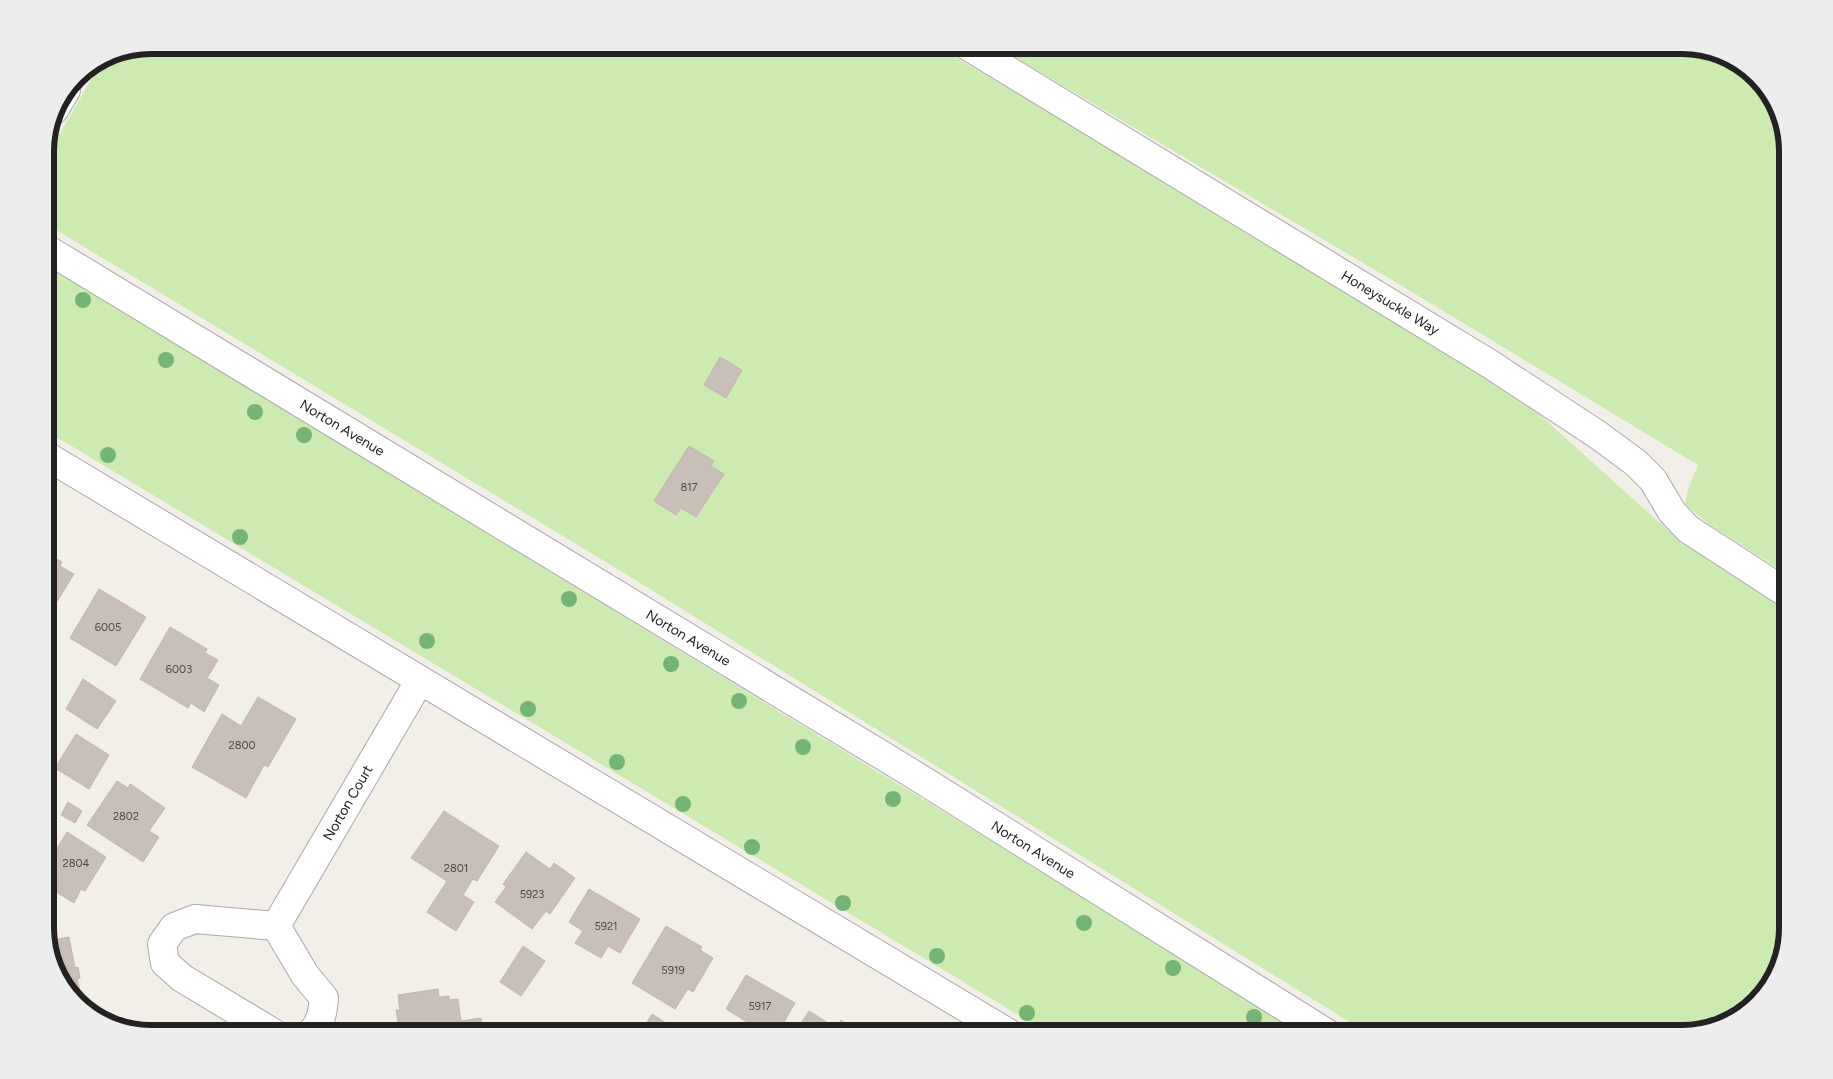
<svg xmlns="http://www.w3.org/2000/svg" width="1833" height="1079" font-family="Figtree,sans-serif">
	<style>
		.grass { fill: #cdebb0 }
		.building { fill: #c7bfb8; stroke: #c4b6ab }
		.lines { fill: none; stroke-linecap: round; stroke-linejoin: round }
		.street-casing { stroke: #a9a9a9; stroke-width: 30 }
		.street { stroke: #fff; stroke-width: 28 }
		.tree { fill: #74b475 }
		.labels { text-anchor: middle; dominant-baseline: central; stroke-width: 4; stroke-linejoin: round; paint-order: stroke }
		.number-label { font-size: 11px; fill: #4b4948 }
		.street-label { font-size: 14px; fill: #222; stroke: #fff }
		.rim { fill: none; stroke: #222; stroke-width: 6 }
	</style>
	<rect width="100%" height="100%" fill="#f2efe9"/>
	<g class="grass">
		<path d="M151,45h784l491,293 114,77 142,128 106,66v319l-14,53 -39,39 -53,14h-313l-750,-464 -571,-345 -3,-4v-62l59,-102 7,-4z"/>
		<path d="M994,45h688l53,14 35,33 18,52v431l-78,-50 -25,-21 3,-15 10,-24 -306,-185z"/>
		<path d="M45,265l61,36 1202,733h-258l-1002,-602 -3,-2z"/>
	</g>
	<g class="building">
		<path d="M720,357l22,13 -16,28 -22,-13z"/>
		<path d="M689,446l25,15 -3,5 13,8 -28,43 -15,-9 -5,7 -22,-14z"/>
		<path d="M45,552l17,10 -2,4 14,8 -21,34 -2,-2 -5,7z"/>
		<path d="M99,589l47,28 -30,49 -46,-28z"/>
		<path d="M170,627l37,22 -2,4 13,7 -11,18 12,7 -15,27 -13,-9 -3,5 -48,-29z"/>
		<path d="M45,637l10,7 -10,14z"/>
		<path d="M83,679l33,22 -19,28 -31,-20z"/>
		<path d="M258,697l38,22 -28,48 -4,-2 -18,33 -54,-31 30,-53 19,12z"/>
		<path d="M76,734l33,21 -20,34 -34,-21z"/>
		<path d="M117,781l11,7 2,-4 35,24 -16,23 10,6 -16,25 -56,-37z"/>
		<path d="M68,802l14,9 -7,12 -14,-8z"/>
		<path d="M444,811l55,35 -22,35 -4,-2 -10,16 11,7 -18,29 -29,-19 20,-31 -36,-23z"/>
		<path d="M67,832l39,25 -21,34 -4,-2 -7,14 -29,-18v-17z"/>
		<path d="M526,852l24,17 4,-6 21,15 -25,36 -4,-3 -14,18 -37,-27 11,-15 -3,-3z"/>
		<path d="M589,889l51,30 -20,34 -12,-7 -7,12 -26,-15 8,-12 -14,-9z"/>
		<path d="M666,926l36,21 -2,3 13,8 -20,34 -5,-3 -13,20 -43,-26z"/>
		<path d="M69,937l6,31 3,-1 2,11 -3,1 3,12 -9,2 -12,-12 -12,-40z"/>
		<path d="M523,946l22,15 -24,35 -21,-14z"/>
		<path d="M746,975l49,28 -18,31h-33l6,-10 -24,-15z"/>
		<path d="M438,989l1,8 10,-1v4l9,-1 3,22 20,-3 3,16h-22l-1,-5 -14,3v2h-47l-4,-24h4l-2,-15z"/>
		<path d="M809,1011l27,17 5,-8 21,14h-68z"/>
		<path d="M652,1014l31,20h-43z"/>
		<path d="M553,1023l15,8 -2,3h-19z"/>
	</g>
	<g class="lines">
		<defs>
			<g id="street">
				<path d="M966,45l524,319 108,71 38,28 17,17 19,32 16,17 100,65"/>
				<path d="M54,110l12,-20"/>
				<path d="M45,248l863,523 420,263"/>
				<path d="M45,455l965,579"/>
				<path d="M276,926l144,-246"/>
				<path d="M276,926l29,49 19,23c-1,13 -3,28 -15,36"/>
				<path d="M275,1034l-93,-56 -17,-15 -3,-19 12,-17 21,-8 81,7"/>
			</g>
		</defs>
		<use href="#street" class="street-casing"/>
		<use href="#street" class="street"/>
	</g>
	<g class="tree">
		<circle cx="83" cy="300" r="8"/>
		<circle cx="166" cy="360" r="8"/>
		<circle cx="255" cy="412" r="8"/>
		<circle cx="304" cy="435" r="8"/>
		<circle cx="108" cy="455" r="8"/>
		<circle cx="240" cy="537" r="8"/>
		<circle cx="569" cy="599" r="8"/>
		<circle cx="427" cy="641" r="8"/>
		<circle cx="671" cy="664" r="8"/>
		<circle cx="739" cy="701" r="8"/>
		<circle cx="528" cy="709" r="8"/>
		<circle cx="803" cy="747" r="8"/>
		<circle cx="617" cy="762" r="8"/>
		<circle cx="893" cy="799" r="8"/>
		<circle cx="683" cy="804" r="8"/>
		<circle cx="752" cy="847" r="8"/>
		<circle cx="843" cy="903" r="8"/>
		<circle cx="1084" cy="923" r="8"/>
		<circle cx="937" cy="956" r="8"/>
		<circle cx="1173" cy="968" r="8"/>
		<circle cx="1027" cy="1013" r="8"/>
		<circle cx="1254" cy="1017" r="8"/>
	</g>
	<g class="labels">
		<g class="number-label">
			<text x="689" y="487">817</text>
			<text x="108" y="627">6005</text>
			<text x="179" y="669">6003</text>
			<text x="242" y="745">2800</text>
			<text x="126" y="816">2802</text>
			<text x="76" y="863">2804</text>
			<text x="456" y="868">2801</text>
			<text x="532" y="894">5923</text>
			<text x="606" y="926">5921</text>
			<text x="673" y="970">5919</text>
			<text x="760" y="1006">5917</text>
		</g>
		<g class="street-label">
			<text transform="translate(1390 303) rotate(31)">Honeysuckle Way</text>
			<text transform="translate(342 428) rotate(31)">Norton Avenue</text>
			<text transform="translate(688 638) rotate(31)">Norton Avenue</text>
			<text transform="translate(348 803) rotate(-60)">Norton Court</text>
			<text transform="translate(1033 850) rotate(32)">Norton Avenue</text>
		</g>
	</g>
	<path d="M0 0H1833V1079H0ZM151 54H1682A97 97 0 0 1 1779 151V928A97 97 0 0 1 1682 1025H151A97 97 0 0 1 54 928V151A97 97 0 0 1 151 54Z" fill="#ededed" fill-rule="evenodd"/>
	<path class="rim" d="M151 54H1682A97 97 0 0 1 1779 151V928A97 97 0 0 1 1682 1025H151A97 97 0 0 1 54 928V151A97 97 0 0 1 151 54Z"/>
</svg>
